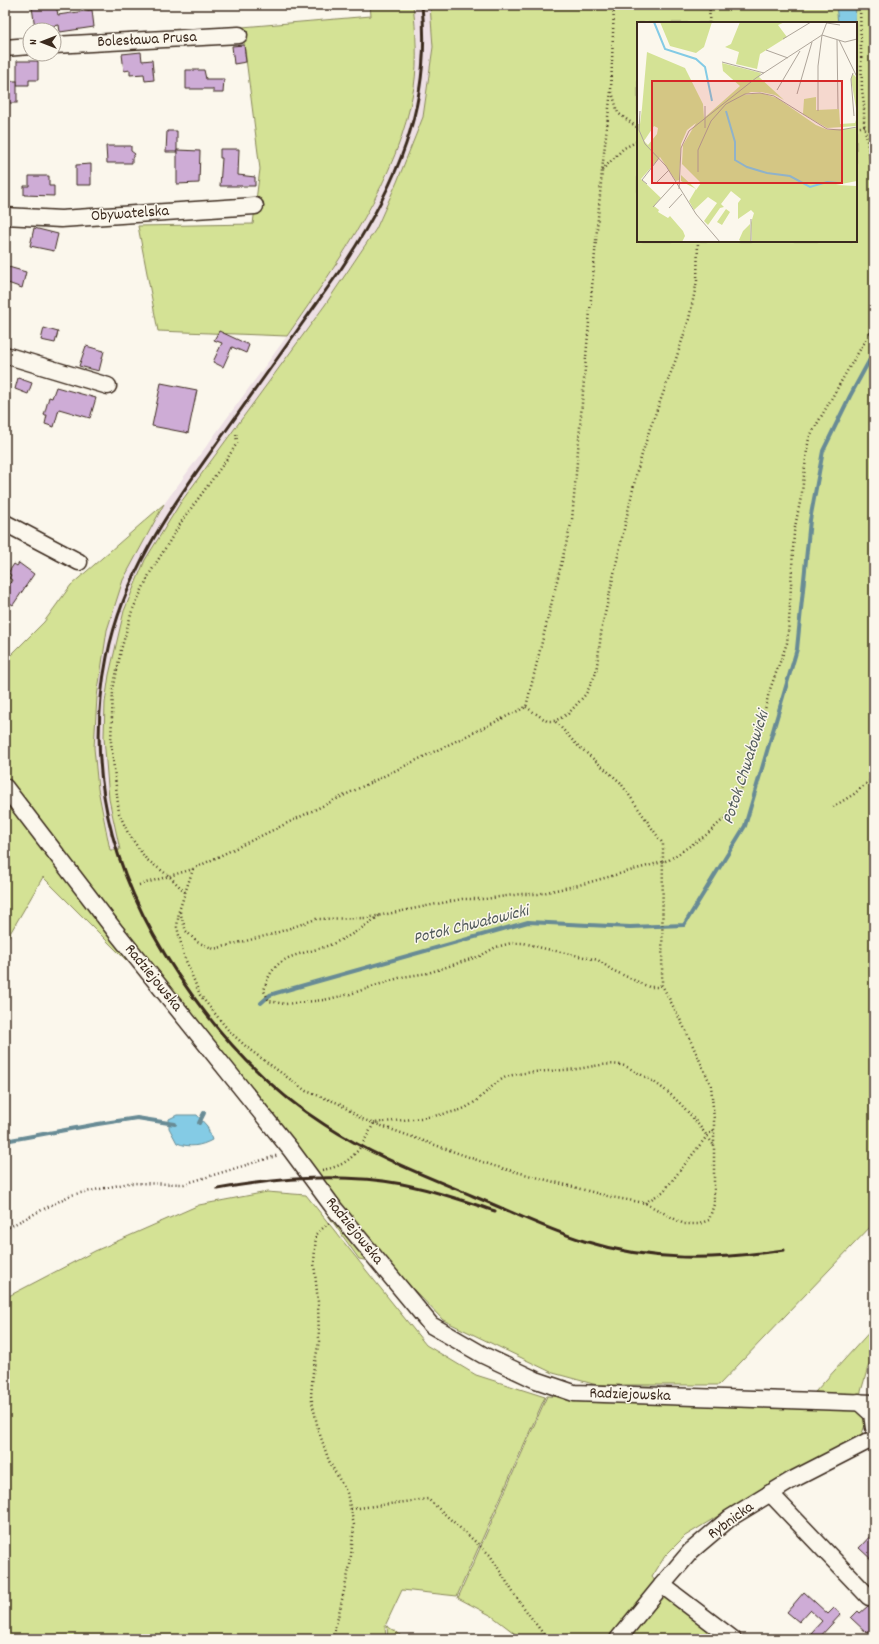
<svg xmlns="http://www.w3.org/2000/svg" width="879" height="1644" font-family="Dekko,sans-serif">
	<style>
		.built { fill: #eee0e5 }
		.green { fill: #d4e295; stroke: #88865a; fill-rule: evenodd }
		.water { fill: #84cbe5; stroke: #678b95 }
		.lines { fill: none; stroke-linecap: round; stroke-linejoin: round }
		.stream { stroke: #678b95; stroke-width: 4 }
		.building { fill: #ceacd6; stroke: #3b2a1e }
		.minor-casing { stroke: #3b2a1e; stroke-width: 19 }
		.path { stroke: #3b2a1e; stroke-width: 2.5; stroke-dasharray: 1 3; stroke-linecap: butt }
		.minor { stroke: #fbf7ec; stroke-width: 16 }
		.rail { stroke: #3b2a1e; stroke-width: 3 }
		.labels { text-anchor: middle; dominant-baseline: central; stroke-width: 3; stroke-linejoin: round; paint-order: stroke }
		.street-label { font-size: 16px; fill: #3b2a1e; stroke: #fbf7ec }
		.water-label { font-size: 17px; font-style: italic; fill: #515a5a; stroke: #fbf7ec }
		.inset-river { fill: none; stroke: #84cbe5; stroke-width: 2 }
		.inset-road { fill: none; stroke: #aea59a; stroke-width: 1 }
		.view { fill: #d62828; fill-opacity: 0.15; stroke: #d62828; stroke-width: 2 }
		.inset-edge { fill: none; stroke: #3b2a1e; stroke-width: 2 }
	</style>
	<rect width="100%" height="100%" fill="#fbf7ec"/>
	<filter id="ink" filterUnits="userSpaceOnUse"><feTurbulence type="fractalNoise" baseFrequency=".025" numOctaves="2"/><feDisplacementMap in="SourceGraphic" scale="8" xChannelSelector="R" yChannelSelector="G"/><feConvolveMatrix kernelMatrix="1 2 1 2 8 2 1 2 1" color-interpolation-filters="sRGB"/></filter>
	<g filter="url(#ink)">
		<path class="built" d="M413,5h17l3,42 -10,70 -26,65 -21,47 -51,76 -63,87 -138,219 -15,64 -4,28 -1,34 5,62 11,51h-9l-13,-61 -4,-41 3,-51 10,-67 16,-51 41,-75 123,-168 40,-58 41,-66 19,-37 18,-48 9,-41 3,-43z"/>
		<g class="green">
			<path d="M370,5h43c3,27 5,55 1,82 -16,94 -74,172 -127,249l-129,-5 -20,-105 115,-2 7,-55 -18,-142 129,-11z"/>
			<path d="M430,5h444v1218l-155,162h-122l-44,-12 -110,-53 -53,-55 -31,-6 -73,-103 -140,-176 -103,-103 -38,65v-281l39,-39 27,-37 93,-81 -41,76 -16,50 -10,67 -3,51 4,41 12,61h10l-11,-51 -5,-62 1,-34 4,-28 15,-64 21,-51 36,-58 144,-197 51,-76 21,-47 26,-65 10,-70zM638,23h218v218h-218z"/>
			<path d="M267,1192l39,3 120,150 50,30 69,22 -88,199 -55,-6 -17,36 1,13h-381v-341l90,-47 104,-46z"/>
			<path d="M874,1327v30l-6,10 -8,28 -45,-3z"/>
			<path d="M547,1396l146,8 161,4 13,12 -6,16 -92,49 -84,51 -20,20 -13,21 11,14 62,48h-203l-30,-23 -34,-18z"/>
			<path d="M387,1626l19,13h-18z"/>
		</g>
		<g class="water">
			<path d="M836,5h20l-1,18h-17z"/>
			<path d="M177,1115h20l10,11 5,14c-11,6 -23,8 -35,3l-8,-15v-9z"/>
		</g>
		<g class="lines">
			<g class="stream">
				<path d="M874,113l-2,21 2,5"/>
				<path d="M261,1003l9,-8 6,-2 252,-71 102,5 54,-2 61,-99 52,-177 13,-129 13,-69 27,-55 24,-44"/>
				<path d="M199,1123l5,-10"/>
				<path d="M5,1141l93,-17 39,-6 38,6"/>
			</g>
		</g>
		<g class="building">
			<path d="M37,5h19l2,10 34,-5 2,17 -34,5 -1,-7 -24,3 -3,-21z"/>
			<path d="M244,45l2,17 -12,2 -2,-18z"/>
			<path d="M141,52l1,9 10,-1 2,20 -9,1 -1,-7 -14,1v-5l-6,1 -2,-17z"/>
			<path d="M17,61h21v19h-9v5h-12z"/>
			<path d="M186,70h18l2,9h18l-1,14h-10v-4h-27z"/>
			<rect x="5" y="81" width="12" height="22"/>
			<path d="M167,131h10v21h-11z"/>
			<path d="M106,146h25v5l4,3 -3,4v5h-25z"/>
			<path d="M220,149h19l-1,26 17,2v9h-35l2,-28h-2z"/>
			<path d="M177,150l23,1 -1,32 -22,1z"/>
			<path d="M91,164v21h-15v-20z"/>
			<path d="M29,176h20v10h5v10l-30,-1v-9h5z"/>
			<path d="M34,228l24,6 -4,17 -24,-5z"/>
			<path d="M5,266l21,6 -4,16 -17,-6z"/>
			<path d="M44,328l14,4 -3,11 -14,-3z"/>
			<path d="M219,331l30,14 -3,8 -14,-6 -9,20 -10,-5 9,-19 -8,-3z"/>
			<path d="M86,346l18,5 -5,20 -20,-5z"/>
			<path d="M18,378l14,5 -4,11 -13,-5z"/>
			<path d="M161,383l36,7 -9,43 -36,-7z"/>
			<path d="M56,387l40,11 -6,20 -31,-9 -5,18 -9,-3 2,-9h-3l5,-18 3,1z"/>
			<path d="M19,563l15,11 -21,31 -8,-5v-9l7,-11 -3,-2 2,-3 -3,-2 6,-9 3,2z"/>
			<path d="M874,1532v30l-15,-14z"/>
			<path d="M804,1592l24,22 6,-6 7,6 -23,25 -7,-6 11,-12 -12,-11 -11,12 -12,-10z"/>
			<path d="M874,1605v21l-7,7 -16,-15 7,-7 2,2 8,-7z"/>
		</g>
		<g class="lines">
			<defs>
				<g id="minor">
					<path d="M54,45l185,-10"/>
					<path d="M5,48l25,-2"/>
					<path d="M5,216l56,3 194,-13"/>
					<path d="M5,355l103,31"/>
					<path d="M5,523l74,39"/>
					<path d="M5,787l111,145 175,218 43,58 97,117 52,30 53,25 38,13 300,10"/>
					<path d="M859,1402l13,12 2,14"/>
					<path d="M770,1493l99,104"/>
					<path d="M662,1585l71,54"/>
					<path d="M618,1639l44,-54 29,-34 39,-33 62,-38 74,-38 8,-1"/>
				</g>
			</defs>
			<use href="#minor" class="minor-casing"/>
			<g class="path">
				<path d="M860,5l2,85 2,14v19l8,47 2,6"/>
				<path d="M709,23l1,-18"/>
				<path d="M612,92l6,21 20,15"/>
				<path d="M856,128l9,-2"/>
				<path d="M602,170l22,-22 14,-7"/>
				<path d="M526,707l21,14h8l13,-7 18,-20 10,-21 6,-46 35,-156 13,-43 25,-66 14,-43 8,-38 1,-40"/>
				<path d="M833,807l21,-13 14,-12 6,-2"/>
				<path d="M193,869l-14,42 -2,16 7,29 16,39 29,36 21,19 56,41 32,12 24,16 132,47 117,31 34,6 39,21h15l10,-4 5,-16v-85l-3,-34 -25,-54 -24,-46 1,-141 -43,-62 -44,-38 -21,-23"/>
				<path d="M139,885l54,-16 333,-162 46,-187 30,-349 9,-81 3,-85"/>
				<path d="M185,892l-16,-16 -23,-17 -18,-26 -9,-20 -8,-71 2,-52 8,-40 11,-39 18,-38 32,-52 45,-62 10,-16 -1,-10"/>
				<path d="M180,912l6,19 11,11 17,7 59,-15 43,-15 51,-1 95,-19h23l36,-5h17l45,-10 86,-24 37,-25 21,-19 15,-29 17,-51 10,-44 18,-49 2,-21 5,-90 8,-40 5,-42 2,-12 41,-72 24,-39"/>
				<path d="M379,916c-15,11 -30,21 -47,28 -31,13 -59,7 -68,47l5,10 16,3 39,-4 26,-6 52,-17 26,-4 52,-17 16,-9 16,-4h12l18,5 56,12 14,10 37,17h8l5,-2"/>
				<path d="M322,1170c31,-5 38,-21 52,-47 29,-3 58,-5 86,-13 18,-6 28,-23 44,-32 10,-6 47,-7 60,-8 19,0 37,-8 57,-5 6,1 13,6 19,9 34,18 50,39 73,70"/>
				<path d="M645,1203l19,-12 43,-55 7,-7"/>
				<path d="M329,1223l-13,11 -2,29 4,39 1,39 -6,31 -2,24 7,33 11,32 18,32 7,32 -4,40 -17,74"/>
				<path d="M5,1229l66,-34 58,-12 55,1 95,-29"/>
				<path d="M351,1509l77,-10 62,56 26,42 31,42"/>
			</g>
			<use href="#minor" class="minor"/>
			<g class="rail">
				<path d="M422,5c10,102 -26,181 -81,264 -40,57 -81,113 -121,170 -49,69 -96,133 -113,218 -25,126 11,236 85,338 36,50 81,97 133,130 46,30 98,50 148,71 37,15 73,33 111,45 68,21 131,19 200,9"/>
				<path d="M218,1189c59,-11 124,-16 184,-5 32,6 62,17 93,27"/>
			</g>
		</g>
	</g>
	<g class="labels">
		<g class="street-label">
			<text transform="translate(147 40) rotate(-3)">Bolesława Prusa</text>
			<text transform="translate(130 214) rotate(-4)">Obywatelska</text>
			<text transform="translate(153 978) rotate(51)">Radziejowska</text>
			<text transform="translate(354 1231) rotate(51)">Radziejowska</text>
			<text transform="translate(630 1395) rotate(2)">Radziejowska</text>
			<text transform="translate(731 1521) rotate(-36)">Rybnicka</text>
		</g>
		<g class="water-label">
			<text transform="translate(747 768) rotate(-72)">Potok Chwałowicki</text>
			<text transform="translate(471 926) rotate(-14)">Potok Chwałowicki</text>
		</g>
	</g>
	<g transform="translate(637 22)">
		<rect width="220" height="220" fill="#fbf7ec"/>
		<path d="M23,0h52l-8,25 -8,6 -26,-7zM103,0h45l-7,3 9,12 -27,17 -3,15 -21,-5 3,-12 -14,-5 6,-3zM10,30l38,16 18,36 1,14 36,-32 -17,-15 -1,-8 39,10 -2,4 25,23 -9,-5 -14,-3h-10l-7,3 17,-2 16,5 39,27 12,5 29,-2v53l-21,4 21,1v56h-105l-1,-19 3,-10 -3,-3 -13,9v-16l3,-4 -10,-8 -10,13 3,3 -4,1 -12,17 -4,-4 13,-18 -9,-6 -14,13 -5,-9 7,-12 -15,-8v-6l15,14v1l5,-7 -19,-19 1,-19 13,-22 -9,7 -6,14 -2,36 -3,1 -16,-24 -19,22 20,19 -7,8 5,4 -1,2 10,6 2,-2 13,15 2,5 -3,6h-45v-118h3l2,-16zM17,104l4,2 -1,6 -9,11 -4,-4zM216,52l4,4v36l-6,-35zM179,75v13l23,-1 1,15 15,-1 2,-7v10l-30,2 -24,-14 1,-15zM89,187l4,3 -8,13 -5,-3zM113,202l1,18h-9l-3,-2 4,-9z" fill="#d4e295" fill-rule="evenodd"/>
		<path class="inset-river" d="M17,0l11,27 31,10 9,8 7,34M89,89l9,31v18l12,7 20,6 23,3 20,11 17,-5 11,1"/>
		<path class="inset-road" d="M190,1l13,2M185,13l23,7 12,-3M146,17l28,-17M200,18l1,69M202,18l18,37M129,28l22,8M85,40l42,11M216,51l-2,6 3,37M140,68l23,-39M160,72l15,-52M68,84v22M3,89l-1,19 6,14 21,22 30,48 24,28M181,89v-45l4,-31M61,150v-22l13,-29 15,-17 19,-10 15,-1 14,3 53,33 13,1 17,-3M20,160l12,-12M10,162l-5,-4 17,-22M42,167l2,-41 8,-17 67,-53 66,-43 5,-13M16,185l22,-24M32,186l13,-14M114,220v-23"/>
		<path class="view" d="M15,59h190v102h-190z"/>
		<rect width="220" height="220" class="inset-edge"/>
	</g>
	<rect width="879" height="1644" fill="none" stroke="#fbf7ec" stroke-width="20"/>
	<rect x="10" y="10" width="859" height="1624" fill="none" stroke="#3b2a1e" stroke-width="1.5" filter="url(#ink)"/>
	<g transform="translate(42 42) rotate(270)"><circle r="19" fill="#fbf7ec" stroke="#aea59a"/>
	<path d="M0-3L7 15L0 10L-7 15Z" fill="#3b2a1e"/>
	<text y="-6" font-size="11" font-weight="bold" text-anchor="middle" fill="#3b2a1e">N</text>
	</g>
</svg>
